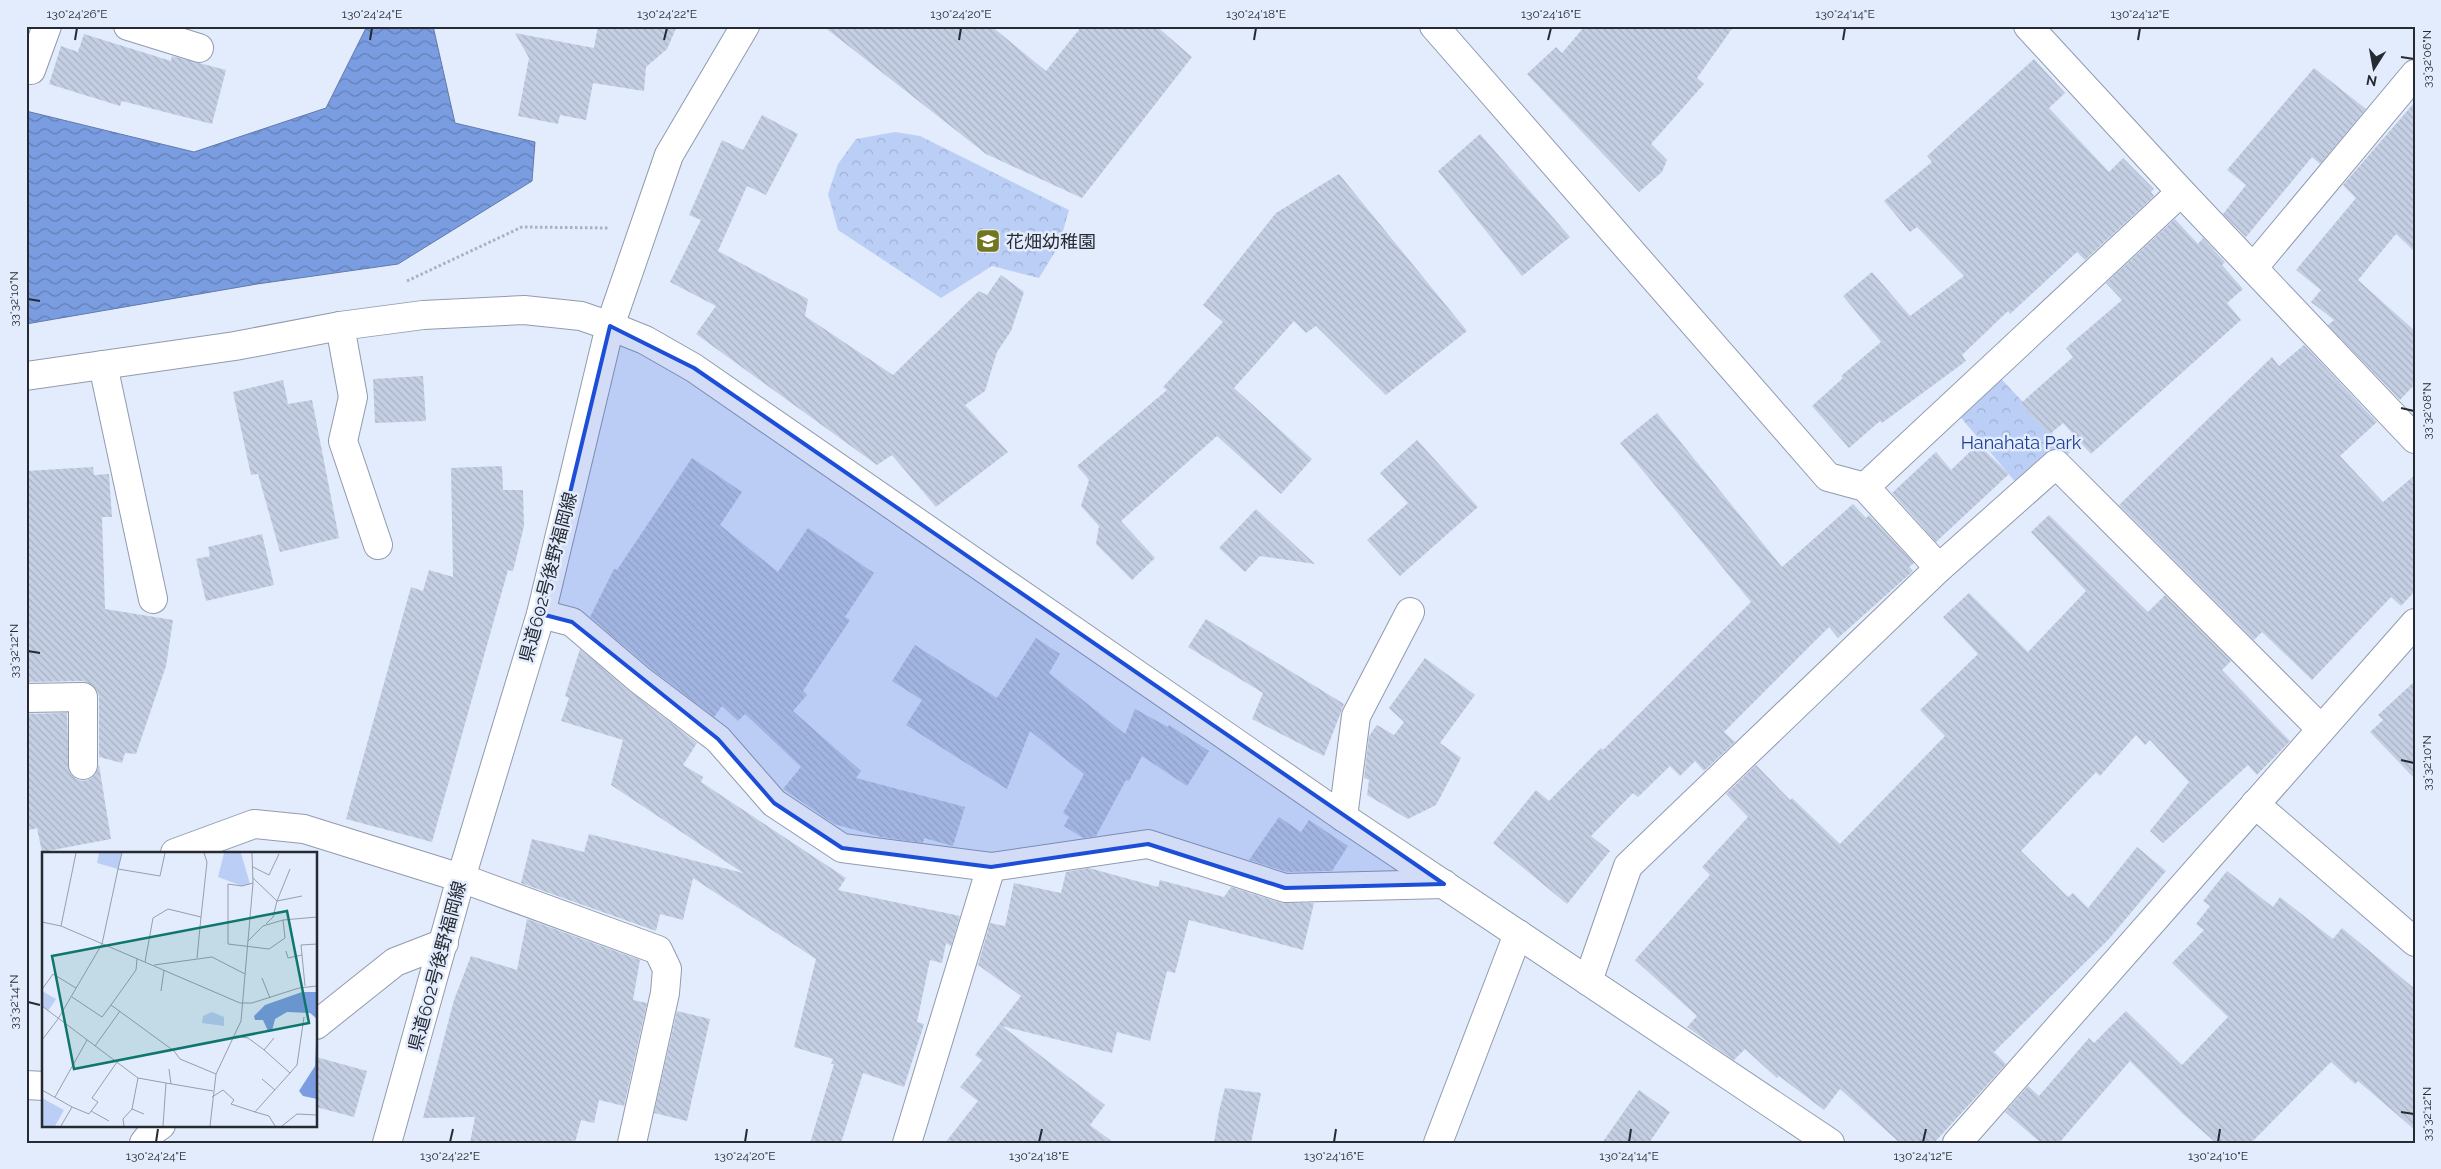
<svg xmlns="http://www.w3.org/2000/svg" width="2441" height="1169" font-family="Raleway,'Noto Sans JP',sans-serif">
	<style>
		.park { fill: url(#park-crowns) }
		.water { fill: url(#water-waves); stroke: #617aac }
		.building { fill: url(#building-back-hatch) }
		.lines { fill: none; stroke-linecap: round; stroke-linejoin: round }
		.minor-casing { stroke: #919baf; stroke-width: 30 }
		.major-casing { stroke: #919baf; stroke-width: 30 }
		.path { stroke: #a9b1bf; stroke-width: 3; stroke-dasharray: 2.5 2.5; stroke-linecap: butt }
		.minor { stroke: #fff; stroke-width: 28 }
		.major { stroke: #fff; stroke-width: 28 }
		.marked { fill: #1d4ed8; fill-opacity: 0.2; stroke: #1d4ed8; stroke-width: 4; stroke-linejoin: round }
		.ticks { fill: none; stroke: #262a32; stroke-width: 2 }
		.labels { text-anchor: middle; dominant-baseline: central; stroke-width: 5; stroke-linejoin: round; paint-order: stroke }
		.poi-label { font-size: 18px; fill: #262a32; stroke: #e3ecfd; text-anchor: start }
		.park-label { font-size: 18px; fill: #1d3f90; stroke: #e3ecfd }
		.street-label { font-size: 18px; fill: #262a32; stroke: #e3ecfd }
		.inset-road { fill: none; stroke: #979eac; stroke-width: 1 }
		.view { fill: #0f766e; fill-opacity: 0.15; stroke: #0f766e; stroke-width: 2.5 }
		.inset-edge { fill: none; stroke: #262a32; stroke-width: 2.5 }
		.neatline { fill: none; stroke: #262a32; stroke-width: 2 }
		.ticks-label { font-size: 12px; text-anchor: middle; fill: #262a32 }
	</style>
	<defs>
		<pattern id="park-crowns" width="20" height="18" patternUnits="userSpaceOnUse" patternTransform="scale(1.25)"><rect width="20" height="18" fill="#bbcef6"/><path d="M2 6a3 3 0 1 1 6 0M12 15a3 3 0 1 1 6 0" fill="none" stroke="#a1b1d3"/></pattern>
		<pattern id="water-waves" width="16" height="10" patternUnits="userSpaceOnUse" patternTransform="scale(1.25)"><rect width="16" height="10" fill="#7a9ce1"/><path d="M0 5q4-4 8 0t8 0" fill="none" stroke="#647fb7"/></pattern>
		<pattern id="building-back-hatch" width="6" height="6" patternUnits="userSpaceOnUse" patternTransform="scale(1.25)"><rect width="6" height="6" fill="#c4cfe4"/><path d="M-1 5l2 2M0 0l6 6M5-1l2 2" fill="none" stroke="#a8b2c4"/></pattern>
	</defs>
	<rect width="100%" height="100%" fill="#e3ecfd"/>
	<g class="park">
		<path d="M895,132l25,4 149,74 -10,35 -20,33 -47,-12 -51,32 -103,-68 -10,-36 10,-30 18,-25z"/>
		<path d="M1992,369l78,83 -46,40 -73,-86z"/>
	</g>
	<path class="water" d="M367,26h66l22,97 80,19 -3,39 -134,83 -141,20 -231,40v-213l168,41 132,-44z"/>
	<g class="building">
		<path d="M598,26h79l-10,23 -21,18 -2,24 -51,-8 -7,37 -26,-5 -2,9 -40,-8 11,-58 -14,-25 79,15z"/>
		<path d="M823,26h168l55,45 36,-45h74l36,31 -110,141 -96,-44z"/>
		<path d="M1585,26h149l-37,52 7,6 -53,60 16,16 -5,12 -23,20 -112,-118 29,-27 6,6z"/>
		<path d="M84,34l87,27 1,-5 54,14 -14,54 -90,-23 -2,5 -71,-22 12,-38 17,6z"/>
		<path d="M2034,59l31,34 -16,15 60,64 14,-14 31,31 -3,3 3,4 -69,64 -8,-8 -67,62 -2,-3 -46,44 4,6 -84,62 -2,-2 -31,27 -37,-42 31,-28 -2,-2 40,-34 -38,-46 29,-24 38,44 54,-40 -47,-49 -7,5 -26,-31 48,-39 -5,-6z"/>
		<path d="M2314,68l52,41 -46,55 -8,-7 -66,80 -23,-23 23,-29 -19,-15z"/>
		<path d="M2415,102v150l-19,-18 -38,46 57,51v53l-15,16 -72,-75 6,-5 -23,-18 10,-12 -25,-20 60,-72 -13,-13z"/>
		<path d="M762,115l36,19 -32,61 -19,-9 -29,65 90,48 -3,17 88,59 86,-84 8,4 14,-20 23,17 -13,39 -14,21 -12,39 -20,14 43,47 -72,55 -44,-52 -15,10 -181,-131 20,-28 -46,-24 31,-62 -12,-5 33,-75 21,10z"/>
		<path d="M1480,134l90,103 -48,39 -84,-105z"/>
		<path d="M1339,174l128,157 -81,64 -70,-69 -10,7 -12,-12 -60,67 78,71 -31,35 -64,-58 -96,85 34,37 -23,22 -36,-36 3,-18 -18,-20 8,-26 -12,-14 90,-76 -4,-3 60,-65 -20,-17 73,-92z"/>
		<path d="M2175,219l23,25 5,-6 22,24 -3,3 21,24 -16,14 14,17 -150,134 -28,-31 -14,12 -29,-31 53,-47 -7,-9 56,-48 -16,-17z"/>
		<path d="M2304,345l73,77 -37,34 43,46 32,-27v116l-14,15 -10,-9 -79,83 -50,-48 -8,8 -135,-135 153,-148 7,9z"/>
		<path d="M423,376l3,45 -51,2 -2,-44z"/>
		<path d="M283,380l5,24 24,-4 27,138 -59,14 -22,-78 -7,1 -18,-83z"/>
		<path d="M1657,413l125,154 71,-63 13,14 3,-3 45,48 -5,4 4,4 -75,67 -9,-11 -105,105 11,10 -31,29 -9,-10 -15,15 -10,-10 -32,31 -5,-4 -42,43 19,15 -43,53 -74,-61 43,-53 13,11 52,-53 2,2 148,-148 -131,-159z"/>
		<path d="M1417,440l61,67 -78,69 -33,-36 41,-37 -28,-30z"/>
		<path d="M1978,444l31,30 -73,68 -44,-49 44,-41 15,18z"/>
		<path d="M692,458l50,34 -22,33 58,47 30,-44 66,45 -29,44 5,3 -47,71 4,4 -14,16 68,60 -5,7 109,29 -12,39 -29,-8 -1,5 -42,-6 -47,-13 -51,-35 18,-22 -56,-53 -7,7 -16,-15 -8,11 -64,-49 -60,-51 24,-48 3,1z"/>
		<path d="M502,466l1,24h20l1,36 -11,45 -5,-1 -76,272 -86,-23 65,-232 12,4 6,-21 24,7 -2,-109z"/>
		<path d="M93,467l1,8 15,-1 3,43h-10l3,92 68,11 -7,46 -30,88 -11,-1 -3,10 -23,-6v-60l-2,-7 -6,-6 -8,-3 -57,1v-211z"/>
		<path d="M1256,509l59,55 -55,-8 -15,16 -26,-24z"/>
		<path d="M2049,515l99,97 17,-17 66,66 -9,9 68,71 -33,34 -9,-10 -85,78 -13,-12 39,-49 -39,-42 -5,5 -9,-10 -36,41 -4,-4 -75,79 47,46 5,-4 15,15 49,-61 29,24 -58,69 -114,112 12,12 -72,79h-34l-60,-54 -16,21 -45,-34 -2,2 -32,-29 -11,11 -12,-8 -35,-25 10,-11 -62,-56 75,-85 -8,-8 46,-50 -22,-23 30,-29 34,35 2,-2 48,46 105,-108 -25,-26 58,-56 -35,-37 26,-24 59,59 58,-61 -55,-59z"/>
		<path d="M262,534l12,51 -68,16 -10,-42 14,-3 -2,-9z"/>
		<path d="M1206,619l138,85 -20,52 -72,-37 11,-26 -75,-46z"/>
		<path d="M1036,638l24,16 -11,19 76,61 10,-25 33,18 1,-2 40,26 -22,35 -45,-30 -13,25 -3,-1 -30,56 -13,2 -19,-12 5,-9 -6,-4 21,-39 -54,-43 -23,58 -101,-64 16,-25 -30,-19 23,-36 82,53z"/>
		<path d="M580,649l51,43 66,51 -14,22 20,12 -2,5 145,96 -8,12 122,26 -9,30 -5,-3 -4,20 -12,-3 -13,62 7,2 -20,63 -41,-14 -22,70h-31l24,-79h-3l2,-5 -39,-12 22,-88 -123,-81 -10,42 -23,-6 -4,17 -135,-48 11,-44 52,13 5,-18 154,39 -132,-88 12,-45 -62,-19 8,-23 -4,-2z"/>
		<path d="M1425,658l50,37 -35,48 21,15 -25,47 -28,14 -41,-24 2,-15 -5,-2 5,-42 8,-11 17,10 10,-13 -15,-14z"/>
		<path d="M2415,681v98l-45,-47 13,-12 -5,-5z"/>
		<path d="M67,713l2,59 7,7 7,2 7,-2 6,-6 3,-8 12,74 -69,13 -5,-24 -11,3v-117z"/>
		<path d="M1279,817l22,15 8,-12 39,26 -16,25 -45,1 -38,-12z"/>
		<path d="M1089,868l69,19 2,-7 64,17 7,-10 50,16h33l-11,47 -114,-30 -14,53 -8,-2 -17,70 -33,-9 -5,21 -110,-27 103,79 -15,20 24,18h-169l33,-42 -18,-14 22,-27 -7,-5 46,-59 -43,-31 12,-42 15,3 9,-43 47,10 5,-21z"/>
		<path d="M2227,871l46,36 7,-10 53,42 9,-11 73,61v141l-57,-49 -3,3 -24,-22 -80,81h-35l-33,-29 -53,-53 -71,82h-18l-36,-31 23,-26 11,10 50,-58 5,5 32,-32 56,54 46,-48 -56,-54 32,-33 -8,-6 14,-18 -7,-5z"/>
		<path d="M527,919l113,41 -7,40 14,3 -23,103 -25,-6 -5,23 -13,-3 -6,23h-105l5,-26 -52,1 31,-118 17,-44 46,14z"/>
		<path d="M677,1011l33,8 -23,102 -33,-8z"/>
		<path d="M316,1057l51,14 -13,46 -38,-10z"/>
		<path d="M1225,1088l36,5 -10,50h-37l5,-32z"/>
		<path d="M1639,1090l31,22 -21,31h-47z"/>
	</g>
	<g class="lines">
		<defs>
			<g id="minor">
				<path d="M128,26l71,22"/>
				<path d="M1434,26l394,451 37,10 74,81 117,-104 265,265"/>
				<path d="M2028,26l153,166 234,247"/>
				<path d="M31,70l16,-44"/>
				<path d="M2253,268l162,-194"/>
				<path d="M340,326l13,71 -10,44 35,104"/>
				<path d="M103,365l50,234"/>
				<path d="M26,376l209,-30 105,-20 83,-11 101,-5 57,6 29,10 35,14 49,28 649,449 487,326"/>
				<path d="M1865,487l316,-295"/>
				<path d="M541,614l31,8 68,58 78,59 56,64 68,45 149,19 157,-23 137,44 159,-4"/>
				<path d="M26,698l57,-1v68"/>
				<path d="M2255,804l160,138"/>
				<path d="M1343,817l13,-101 54,-104"/>
				<path d="M175,853l79,-29 50,5 157,49 197,72 9,19 -2,24 -33,150"/>
				<path d="M1588,981l40,-115 311,-298"/>
				<path d="M316,1025l79,-63 49,-19"/>
				<path d="M26,1085l18,1"/>
				<path d="M144,1143l10,-13 7,-5"/>
				<path d="M907,1143l84,-276"/>
				<path d="M1438,1143l80,-209"/>
				<path d="M1957,1143l458,-520"/>
			</g>
			<path id="major" d="M387,1143l74,-265 80,-264 69,-288 59,-171 76,-129"/>
		</defs>
		<use href="#minor" class="minor-casing"/>
		<use href="#major" class="major-casing"/>
		<path class="path" d="M407,281l115,-54 87,1"/>
		<use href="#minor" class="minor"/>
		<use href="#major" class="major"/>
	</g>
	<path class="marked" d="M610,326l84,42 750,516 -159,4 -137,-44 -157,23 -149,-19 -68,-45 -56,-64 -146,-117 -31,-8z"/>
	<path class="ticks" d="M75,40l2,-12M370,40l2,-12M664,40l3,-12M959,40l2,-12M1254,40l2,-12M1548,40l3,-12M1843,40l2,-12M2138,40l2,-12M2401,57l13,2M28,299l12,2M2401,408l13,3M28,651l12,2M2401,760l13,3M28,1002l12,3M2401,1112l13,2M156,1142l2,-13M450,1142l3,-13M745,1142l2,-13M1039,1142l3,-13M1334,1142l2,-13M1629,1142l2,-13M1923,1142l3,-13M2218,1142l2,-13"/>
	<defs>
		<symbol id="school-square" viewBox="-11 -11 22 22"><rect x="-9" y="-9" width="18" height="18" rx="4" fill="#72771f" stroke="#e3ecfd"/><path d="M0-5L7-2L0 1L-7-2ZM-4 1L0 2.5L4 1V4Q0 6-4 4Z" fill="#fff"/></symbol>
	</defs>
	<g fill-rule="evenodd">
		<use href="#school-square" x="974" y="227" width="28" height="28"/>
	</g>
	<g class="labels">
		<g class="poi-label">
			<text x="1006" y="241">花畑幼稚園</text>
		</g>
		<g class="park-label">
			<text x="2021" y="442">Hanahata Park</text>
		</g>
		<g class="street-label">
			<text transform="translate(548 577) rotate(-75)">県道602号後野福岡線</text>
			<text transform="translate(437 966) rotate(-75)">県道602号後野福岡線</text>
		</g>
	</g>
	<g transform="translate(42 852)">
		<rect width="275" height="275" fill="#e3ecfd"/>
		<path d="M57,1h23l-4,16 -21,-6zM182,1h17l9,31 -8,2 -24,-9zM0,139l14,8 -8,12 -6,-5zM170,160l12,5v9l-22,-3 1,-7z" fill="#bbcef6"/>
		<path d="M0,246l22,12 -9,16h-13z" fill="#bbcef6"/>
		<path d="M260,140h15v107l-14,-3 -4,-5 16,-25 2,-47 -7,-6 -23,-1 -12,7 -3,12h-4l-5,-11h-8l-1,-4 11,-11z" fill="#7a9ce1"/>
		<path class="inset-road" d="M211,15l16,8 10,-21M76,17l4,-16M211,26l24,23M211,31l-11,3 -14,-2v60l41,5 16,-11 -2,-18M235,49l13,-32M159,65l6,-55 -3,-9M0,70l19,4 179,77h12l47,-15 18,-2M224,72l7,-7 4,-16 25,-5M19,74l15,-73M206,89l15,-15 20,-6 34,-3M244,99l2,7 14,-3M103,110l8,-44 15,-9 33,8 -4,41M112,113l58,-8 33,17M220,126l8,20M263,134l-4,-41 16,-1M1,136l10,-14 23,14M119,139l3,-21M30,145l30,20 9,-12 63,46 6,8 36,15M69,153l25,-35 1,-11M0,154l96,72M194,184l12,2 15,11 27,24 -35,39 14,4 6,10M0,188l16,-21 44,-75 16,-75 42,7 5,-23M53,194l25,-35M222,198l10,-12M127,217l2,15M248,221l7,-8 7,-48M220,227l13,11M0,238l30,17 -11,19M13,245l32,-57M170,245l11,-7 11,10 -3,4 24,8M30,255l17,7 9,-12 -6,-4 25,-36M49,259l18,10M102,262l-12,-5 6,-31 28,5M82,274l-1,-7 9,-10M121,274l3,-43 47,8M168,274l6,-52 25,-53 12,-138 -1,-30M240,274l15,-12 20,1"/>
		<path class="view" d="M245,59l22,112 -235,46 -22,-113z"/>
		<rect width="275" height="275" class="inset-edge"/>
	</g>
	<rect width="2441" height="1169" fill="none" stroke="#e3ecfd" stroke-width="55"/>
	<g transform="translate(2374 68) rotate(191)" stroke="#e3ecfd" stroke-width="4" paint-order="stroke">
	<path d="M0-4L9 19L0 12L-9 19Z" fill="#262a32"/>
	<text y="-8" font-size="14" font-weight="bold" text-anchor="middle" fill="#262a32">N</text>
	</g>
	<rect x="28" y="28" width="2386" height="1114" class="neatline"/>
	<g class="ticks-label">
		<text x="77" y="18">130°24'26"E</text>
		<text x="372" y="18">130°24'24"E</text>
		<text x="667" y="18">130°24'22"E</text>
		<text x="961" y="18">130°24'20"E</text>
		<text x="1256" y="18">130°24'18"E</text>
		<text x="1551" y="18">130°24'16"E</text>
		<text x="1845" y="18">130°24'14"E</text>
		<text x="2140" y="18">130°24'12"E</text>
		<text transform="translate(2427 59) rotate(-90)" y="4">33°32'06"N</text>
		<text transform="translate(14 299) rotate(-90)" y="4">33°32'10"N</text>
		<text transform="translate(2427 411) rotate(-90)" y="4">33°32'08"N</text>
		<text transform="translate(14 651) rotate(-90)" y="4">33°32'12"N</text>
		<text transform="translate(2427 763) rotate(-90)" y="4">33°32'10"N</text>
		<text transform="translate(14 1002) rotate(-90)" y="4">33°32'14"N</text>
		<text transform="translate(2427 1114) rotate(-90)" y="4">33°32'12"N</text>
		<text x="156" y="1160">130°24'24"E</text>
		<text x="450" y="1160">130°24'22"E</text>
		<text x="745" y="1160">130°24'20"E</text>
		<text x="1039" y="1160">130°24'18"E</text>
		<text x="1334" y="1160">130°24'16"E</text>
		<text x="1629" y="1160">130°24'14"E</text>
		<text x="1923" y="1160">130°24'12"E</text>
		<text x="2218" y="1160">130°24'10"E</text>
	</g>
</svg>
